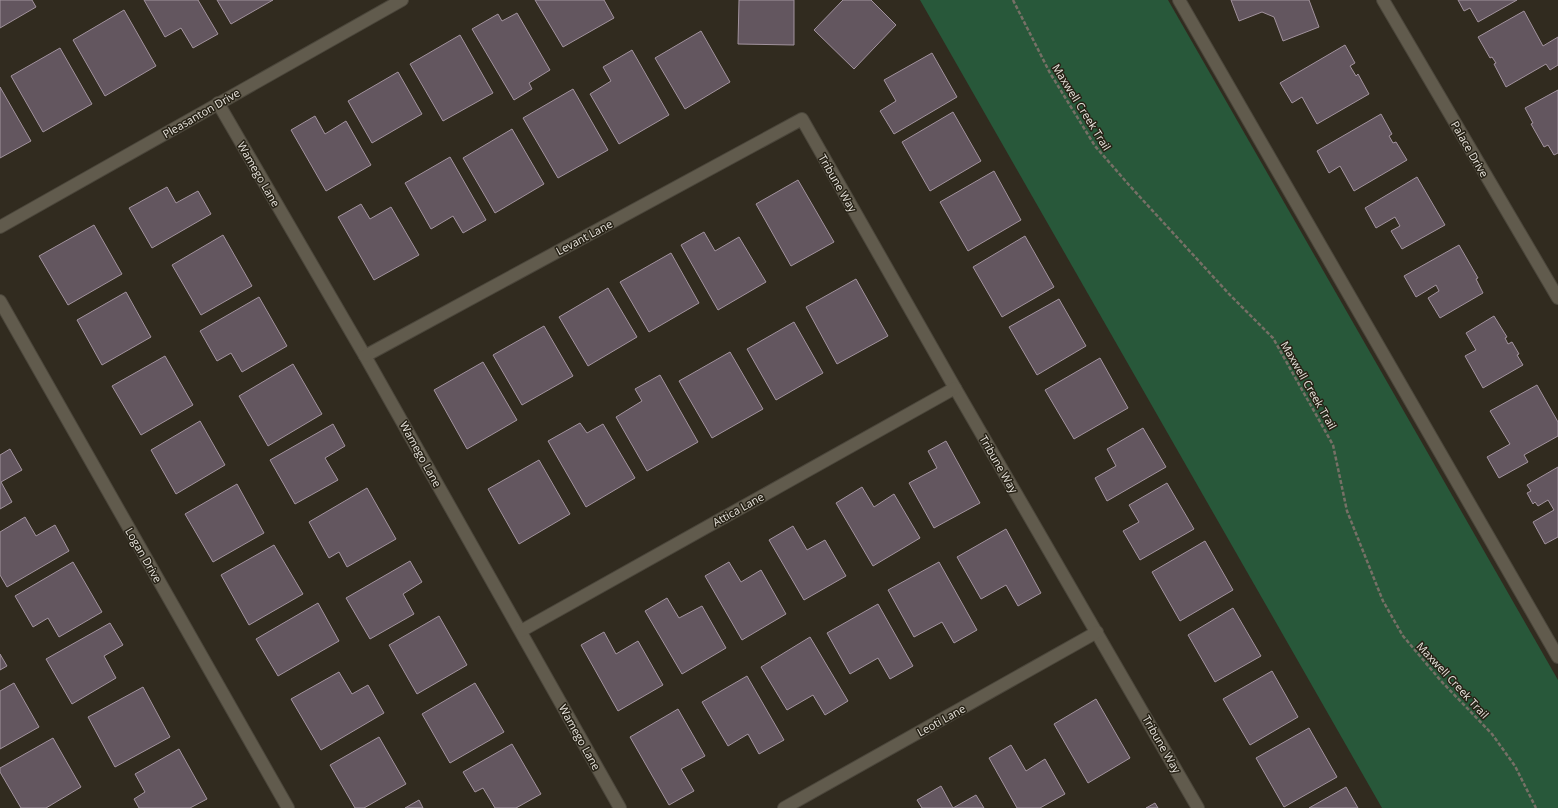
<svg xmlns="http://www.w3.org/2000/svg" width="1558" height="808" font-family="'Open Sans',sans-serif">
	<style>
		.green { fill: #28583a }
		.building { fill: #63565f; stroke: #a2939e }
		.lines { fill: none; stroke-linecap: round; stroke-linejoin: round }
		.lane-casing { stroke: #4b463b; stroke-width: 14 }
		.street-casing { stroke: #4b463b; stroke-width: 14 }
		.path { stroke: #767066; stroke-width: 2.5; stroke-dasharray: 4 2; stroke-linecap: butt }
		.lane { stroke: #615b4d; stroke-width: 12 }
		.street { stroke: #615b4d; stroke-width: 12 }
		.labels { text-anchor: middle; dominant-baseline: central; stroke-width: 3; stroke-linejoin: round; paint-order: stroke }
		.street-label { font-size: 11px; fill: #e9e5de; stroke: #272216 }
	</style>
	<rect width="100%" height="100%" fill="#312b1f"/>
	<path class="green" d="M920,0h248l390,680v128h-176z"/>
	<g class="building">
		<path d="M0,0h32l4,7 -36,21z"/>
		<path d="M144,0h54l20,34 -25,14 -12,-20 -16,9z"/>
		<path d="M217,0h56l-42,24z"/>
		<path d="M535,0h69l10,18 -51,29z"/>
		<path d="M739,0h55v45l-56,-1z"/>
		<path d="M843,0h28l25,25 -42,44 -40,-39z"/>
		<path d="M1231,0h78l10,27 -36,14 -9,-24 -12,-5 -23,9z"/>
		<path d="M1458,0h59l-39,22 -8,-14 -6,3z"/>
		<path d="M124,10l32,56 -51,30 -32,-56z"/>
		<path d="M1524,11l19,35 15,-9v28l-8,5 -4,-6 -40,23 -12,-23 2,-1 -4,-6 -2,1 -12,-21z"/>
		<path d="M517,13l33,57 -21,13 3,6 -18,11 -42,-71 26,-15 4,7z"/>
		<path d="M701,31l29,51 -45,27 -30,-51z"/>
		<path d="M460,35l33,58 -50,28 -33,-57z"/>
		<path d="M1345,45l10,18 -5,3 6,10 2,-2 11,20 -52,30 -15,-27 -10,6 -12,-20z"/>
		<path d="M60,48l32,56 -49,28 -32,-56z"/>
		<path d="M632,50l37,65 -50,29 -29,-50 21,-13 -8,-14z"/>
		<path d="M932,53l25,44 -63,37 -14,-23 16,-10 -12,-21z"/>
		<path d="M398,72l24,42 -50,29 -24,-42z"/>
		<path d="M0,87l31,54 -31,17z"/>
		<path d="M573,89l35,61 -50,28 -35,-60z"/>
		<path d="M1558,90v63l-4,2 -6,-10 -4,2 -13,-23 2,-1 -8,-15z"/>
		<path d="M953,112l28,49 -51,30 -28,-49z"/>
		<path d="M1381,114l11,20 -3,2 4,7 3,-1 11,18 -53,31 -14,-25 -11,7 -12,-22z"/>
		<path d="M315,116l10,18 21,-13 25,44 -45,26 -35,-61z"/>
		<path d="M512,129l32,55 -49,29 -32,-55z"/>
		<path d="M450,157l36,63 -23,13 -10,-17 -22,13 -26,-46z"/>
		<path d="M994,171l27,49 -53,31 -28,-49z"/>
		<path d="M1417,177l28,48 -43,24 -11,-18 9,-5 -5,-9 -19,11 -11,-20z"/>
		<path d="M798,180l36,62 -43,24 -35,-62z"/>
		<path d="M167,187l9,16 22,-12 13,23 -59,34 -23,-40z"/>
		<path d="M361,204l9,15 21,-12 28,48 -45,25 -36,-63z"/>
		<path d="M94,225l28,49 -54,31 -29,-49z"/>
		<path d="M704,232l11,19 24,-14 27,45 -48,28 -37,-65z"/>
		<path d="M223,235l29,51 -51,29 -29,-50z"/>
		<path d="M1025,236l29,51 -52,30 -29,-50z"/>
		<path d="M1459,245l19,33 -2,1 7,14 -43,25 -12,-20 11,-7 -3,-6 -20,12 -12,-21z"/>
		<path d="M671,253l28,50 -50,29 -29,-50z"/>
		<path d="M856,279l32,57 -51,28 -31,-57z"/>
		<path d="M608,288l29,49 -49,29 -29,-49z"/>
		<path d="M126,292l25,45 -49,28 -25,-45z"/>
		<path d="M259,297l28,49 -45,26 -11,-19 -14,8 -17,-30z"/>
		<path d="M1059,299l27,47 -49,29 -28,-48z"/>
		<path d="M1494,316l13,21 -2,1 3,6 4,-2 7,12 -2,1 6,10 -40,23 -18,-32 11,-6 -10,-17z"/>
		<path d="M794,322l29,51 -47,27 -29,-51z"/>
		<path d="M544,326l29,50 -51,29 -29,-50z"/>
		<path d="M730,352l33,57 -51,29 -33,-57z"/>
		<path d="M165,356l28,49 -52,30 -29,-49z"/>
		<path d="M1100,358l28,50 -54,31 -29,-49z"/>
		<path d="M483,362l34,58 -50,29 -33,-59z"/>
		<path d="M293,364l29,50 -54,32 -29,-50z"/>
		<path d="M660,375l38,67 -51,29 -31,-54 26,-16 -7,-12z"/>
		<path d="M1537,385l21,37v14l-34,19 4,7 -29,16 -12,-21 23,-13 -20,-33z"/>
		<path d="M200,421l25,44 -49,29 -25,-44z"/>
		<path d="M580,423l7,10 16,-9 32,54 -49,29 -38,-66z"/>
		<path d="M333,424l12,22 -20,12 13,22 -43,24 -25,-44z"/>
		<path d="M1143,428l23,39 -59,34 -12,-23 21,-12 -9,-17z"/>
		<path d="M946,441l34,62 -46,25 -25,-45 28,-15 -9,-17z"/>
		<path d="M10,449l12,21 -21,12 11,20 -12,7v-54z"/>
		<path d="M539,460l31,54 -51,30 -31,-55z"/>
		<path d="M1558,467v70l-13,7 -12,-22 21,-12 -6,-10 -10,6 -3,-4 -2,2 -6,-11 4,-2 -4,-6z"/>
		<path d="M1167,483l27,46 -54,31 -17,-29 16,-9 -10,-17z"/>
		<path d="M237,484l27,49 -51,29 -28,-48z"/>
		<path d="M862,487l12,20 20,-13 26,44 -47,28 -37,-63z"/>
		<path d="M367,488l29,51 -49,28 -8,-15 -10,6 -20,-36z"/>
		<path d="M25,517l11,19 19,-11 14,26 -62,36 -7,-12v-43z"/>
		<path d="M793,526l14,24 18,-10 21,36 -42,24 -35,-60z"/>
		<path d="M1006,529l35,64 -23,13 -12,-21 -25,14 -24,-42z"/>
		<path d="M1205,541l28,49 -53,31 -28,-49z"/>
		<path d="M274,545l29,49 -54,31 -28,-50z"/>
		<path d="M410,561l12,21 -19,12 11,20 -44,25 -24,-41z"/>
		<path d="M73,562l29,50 -43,25 -11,-19 -15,9 -18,-31z"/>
		<path d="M729,562l12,20 20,-12 25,44 -44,26 -37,-64z"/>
		<path d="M939,562l38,68 -23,13 -12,-21 -28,15 -26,-47z"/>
		<path d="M667,598l12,20 23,-12 24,42 -44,26 -37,-63z"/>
		<path d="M318,603l21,38 -61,35 -22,-37z"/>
		<path d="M878,604l35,62 -23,13 -12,-21 -28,16 -23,-41z"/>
		<path d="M1233,608l28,48 -46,26 -27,-47z"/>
		<path d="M439,616l28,49 -50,29 -28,-49z"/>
		<path d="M110,623l13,22 -19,11 12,22 -44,26 -26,-45z"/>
		<path d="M604,632l12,22 22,-13 25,44 -45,26 -37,-66z"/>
		<path d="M810,637l38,64 -23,14 -12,-20 -26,15 -26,-43z"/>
		<path d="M0,654l7,12 -7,4z"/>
		<path d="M1272,671l26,46 -48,28 -27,-46z"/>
		<path d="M339,672l13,22 16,-9 16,28 -63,37 -30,-51z"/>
		<path d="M747,676l37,64 -25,14 -11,-20 -20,12 -26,-44z"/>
		<path d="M14,683l25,44 -39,22v-58z"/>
		<path d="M475,683l29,49 -54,31 -28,-49z"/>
		<path d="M143,687l27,50 -55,30 -27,-50z"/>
		<path d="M1096,699l34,59 -42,25 -34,-59z"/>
		<path d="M678,709l27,47 -24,13 13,22 -25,14 -39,-68z"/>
		<path d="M1309,728l28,49 -53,30 -28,-49z"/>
		<path d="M379,737l27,47 -42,24h-9l-25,-43z"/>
		<path d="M53,738l28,49 -35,21h-25l-21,-36v-4z"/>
		<path d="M512,744l29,50 -25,14h-21l-12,-20 -8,4 -12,-20z"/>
		<path d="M1011,745l15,26 19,-12 20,35 -25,14h-23l-28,-50z"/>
		<path d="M179,749l28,50 -17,9h-51l-5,-9 11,-7 -10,-18z"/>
		<path d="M941,786l12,22 23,-13 8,13h-62l-5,-8z"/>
		<path d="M1346,787l12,21h-49z"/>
		<path d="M419,800l4,8h-18z"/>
		<path d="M1155,803l3,5h-12z"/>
	</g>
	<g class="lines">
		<defs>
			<path id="lane" d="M1179,0l379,657"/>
			<g id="street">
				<path d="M1383,0l175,298"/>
				<path d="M218,103l147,253 255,452"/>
				<path d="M0,227l402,-227"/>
				<path d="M0,301l288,507"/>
				<path d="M365,356l437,-237 153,269 243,420"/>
				<path d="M521,631l434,-243"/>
				<path d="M784,808l313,-176"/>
			</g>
		</defs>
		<use href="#lane" class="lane-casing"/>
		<use href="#street" class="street-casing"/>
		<path class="path" d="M1013,0l37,73 45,73 34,39 101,110 43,43 60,107 14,66 36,90 20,35 38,45 51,53 23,32 21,42"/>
		<use href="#lane" class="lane"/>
		<use href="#street" class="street"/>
	</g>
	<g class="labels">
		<g class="street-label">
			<text transform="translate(1082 107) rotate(58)">Maxwell Creek Trail</text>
			<text transform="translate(201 113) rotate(-30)">Pleasanton Drive</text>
			<text transform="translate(1470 149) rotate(60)">Palace Drive</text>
			<text transform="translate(259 174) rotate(60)">Wamego Lane</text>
			<text transform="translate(838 183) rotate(60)">Tribune Way</text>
			<text transform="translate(584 237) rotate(-28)">Levant Lane</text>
			<text transform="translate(1309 385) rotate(60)">Maxwell Creek Trail</text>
			<text transform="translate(421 454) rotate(61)">Wamego Lane</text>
			<text transform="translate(999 464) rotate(60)">Tribune Way</text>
			<text transform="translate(738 509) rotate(-29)">Attica Lane</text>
			<text transform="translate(144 555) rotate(60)">Logan Drive</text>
			<text transform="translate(1453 680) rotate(47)">Maxwell Creek Trail</text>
			<text transform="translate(941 720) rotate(-29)">Leoti Lane</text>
			<text transform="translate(580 737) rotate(61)">Wamego Lane</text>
			<text transform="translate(1162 744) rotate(60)">Tribune Way</text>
		</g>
	</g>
</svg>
